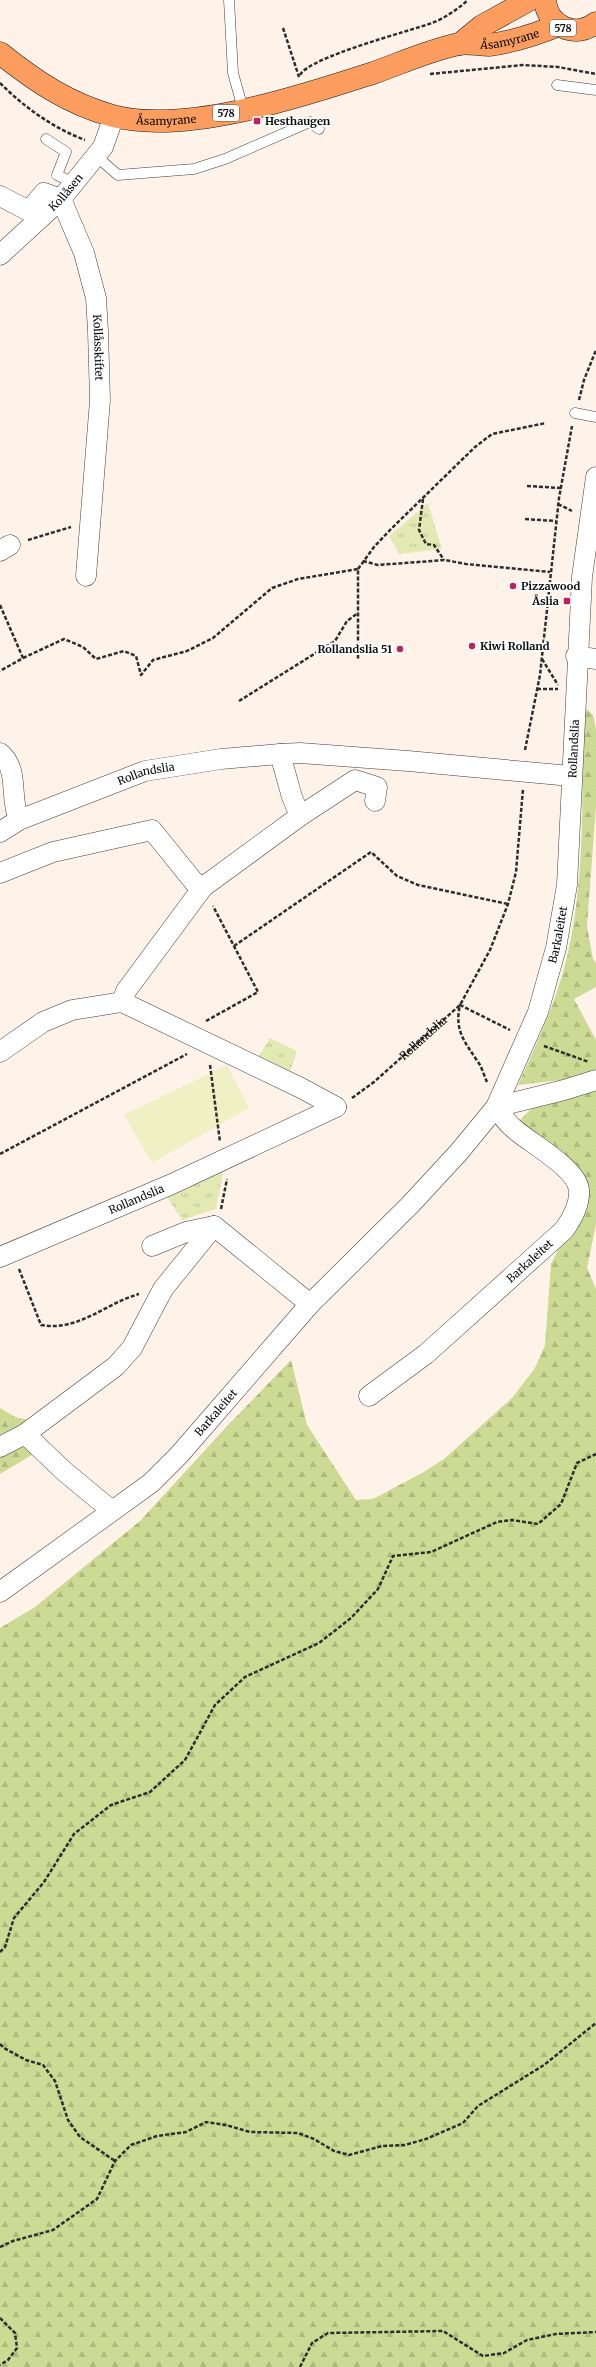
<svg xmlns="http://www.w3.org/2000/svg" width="596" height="2367" font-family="Merriweather,serif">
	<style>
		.forest { fill: url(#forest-firs) }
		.park { fill: url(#park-tufts) }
		.pitch { fill: #f0f0c5 }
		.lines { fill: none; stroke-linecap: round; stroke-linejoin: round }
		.service-casing { stroke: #3e3e3e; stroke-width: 11 }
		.minor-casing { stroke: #3e3e3e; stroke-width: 21 }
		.primary-casing { stroke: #1c1c1c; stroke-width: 23 }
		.path { stroke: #2d2d2d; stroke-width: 2.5; stroke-dasharray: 4 2; stroke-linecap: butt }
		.service { stroke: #fff; stroke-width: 10 }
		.minor { stroke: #fff; stroke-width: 20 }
		.primary { stroke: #fa9d5e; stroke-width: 22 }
		.poi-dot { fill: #bc2260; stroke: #fff; stroke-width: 1.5 }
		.labels { text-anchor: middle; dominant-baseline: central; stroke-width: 4; stroke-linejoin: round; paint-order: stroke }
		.shield { fill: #fff; stroke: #545454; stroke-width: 1 }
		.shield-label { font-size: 10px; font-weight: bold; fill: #0b0b0b }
		.street-label { font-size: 11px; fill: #0b0b0b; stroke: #fff }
		.poi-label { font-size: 11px; font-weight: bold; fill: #0b0b0b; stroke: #fff; text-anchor: start }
	</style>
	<defs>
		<pattern id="forest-firs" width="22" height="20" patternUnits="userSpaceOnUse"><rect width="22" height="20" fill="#ccda93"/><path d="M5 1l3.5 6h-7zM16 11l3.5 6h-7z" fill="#aeba7d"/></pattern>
		<pattern id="park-tufts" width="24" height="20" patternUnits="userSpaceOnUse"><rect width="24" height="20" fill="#e2e9b3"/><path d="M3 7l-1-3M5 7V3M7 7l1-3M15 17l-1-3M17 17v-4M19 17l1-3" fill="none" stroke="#c1c699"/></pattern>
	</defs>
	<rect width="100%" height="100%" fill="#fff3e9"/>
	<g class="forest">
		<path d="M582,705l11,10 3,14v77l-9,120 6,33 3,4v24l-22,12 22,41v36l-78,9c20,-44 41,-89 51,-137 17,-80 13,-161 13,-243z"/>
		<path d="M596,1087v137l-9,44 9,21v1078h-596v-739l35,-21 105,-86 89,-97 62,-64 16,65 49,75 17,-1 49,-26 22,-14 68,-61 23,-30 10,-23 6,-81 38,-76 -71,-66 14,-14z"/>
		<path d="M0,1408l15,9 24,5 1,28 -40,24z"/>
	</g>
	<g class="park">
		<path d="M428,503l14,46 -43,5 -10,-18z"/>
		<path d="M270,1038l27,13 -7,21 -31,-16z"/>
		<path d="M224,1169l-8,40 -34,11 -17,-26z"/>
	</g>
	<path class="pitch" d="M227,1065l22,43 -97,55 -28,-48z"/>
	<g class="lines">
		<defs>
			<g id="service">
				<path d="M229,0l4,73 10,36"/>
				<path d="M557,85l39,5"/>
				<path d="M46,139l20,13 -9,23 17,8"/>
				<path d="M96,156l22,19 76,-6 31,-10 85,-37 9,7"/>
				<path d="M575,413l21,4"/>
			</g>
			<g id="minor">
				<path id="s2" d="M0,196l29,15 15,-18 17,6 23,54 12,45 2,33 2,69 -14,176"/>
				<path id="s3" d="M0,255l61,-56 42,-52 11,-31"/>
				<path d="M0,551l10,-6"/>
				<path d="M576,656l20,3"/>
				<path d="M0,753c20,17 9,45 19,67"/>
				<path d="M280,754l12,43 8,19"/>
				<path id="s4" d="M0,832l19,-12 126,-49 76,-12 59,-5 20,-1 108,8 163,15"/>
				<path d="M0,873l53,-21 99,-22 42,52 9,5"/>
				<path d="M122,1002l4,-11 77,-104 97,-71 55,-36 22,7 -2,14"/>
				<path d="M0,1052l43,-30 29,-12 50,-8 181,87 33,18"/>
				<path d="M152,1246l34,-14 28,-6"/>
				<path id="s5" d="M0,1257l172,-73 164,-77"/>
				<path id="s6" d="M369,1396l57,-42 138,-124c8,-11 16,-26 15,-40 -2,-23 -52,-48 -68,-64 -6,-5 -10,-13 -15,-19l42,-95 18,-64 11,-63 15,-308 14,-100"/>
				<path d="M25,1434l91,-68 16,-18 31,-59 51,-63 96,78"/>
				<path d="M0,1447l25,-13 40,38 46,38"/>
				<path id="s7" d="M0,1592l151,-109 28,-28 131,-151 100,-99 49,-53 37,-45 68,-17 32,-10"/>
			</g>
			<g id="primary">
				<path d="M545,0c2,26 30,39 51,23"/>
				<path d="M460,44l22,-18 47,-26"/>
				<path id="s8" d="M0,53c35,28 69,51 113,63 73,19 189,-20 260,-43 28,-10 57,-23 86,-29 9,-2 20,1 30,1 23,-3 48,-11 70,-20"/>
			</g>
		</defs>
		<use href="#service" class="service-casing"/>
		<use href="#minor" class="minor-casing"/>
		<use href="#primary" class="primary-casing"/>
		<g class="path">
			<path d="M283,28l16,49"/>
			<path d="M430,74l93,-9 35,2 38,7"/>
			<path d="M300,75c9,-18 110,-44 132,-52 13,-5 26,-14 36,-23"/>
			<path d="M0,83c24,24 53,45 85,57"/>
			<path d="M579,400l5,-20 12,-30"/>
			<path d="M527,486l34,2"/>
			<path d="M423,499l-4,31 7,14 8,1 10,15"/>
			<path d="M558,504l14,7"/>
			<path d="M525,519l31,2"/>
			<path d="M28,540l43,-13"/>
			<path d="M363,561l15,4 67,-5 21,4 84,8"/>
			<path d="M358,569l16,-22 17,-18 84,-82 17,-13 54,-11"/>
			<path d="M0,605l23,53 -23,13"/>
			<path d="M23,658l41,-19 19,8 13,12 28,-8 12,5 5,19 12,-15 34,-9 26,-13 59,-50 26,-9 60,-10v91"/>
			<path d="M542,659l16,26"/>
			<path d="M537,689h21"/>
			<path d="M239,701l96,-60 12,-20 11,-8"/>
			<path d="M525,750l15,-75 19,-177 13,-72"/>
			<path d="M234,946l137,-94 26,24 21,9 90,19"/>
			<path d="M206,1021l52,-29 -45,-86"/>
			<path d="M544,1046l45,16"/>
			<path d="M210,1065l10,77"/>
			<path d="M487,1082c-3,-6 -5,-15 -9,-20 -13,-20 -24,-31 -18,-57l50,25"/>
			<path id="s1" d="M352,1098l22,-16 86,-77 30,-55 18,-46 8,-32 7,-83"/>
			<path d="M0,1154l187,-100"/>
			<path d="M221,1209l6,-30"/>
			<path d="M19,1269l22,56c37,7 65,-22 98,-31"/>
			<path d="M0,1952l5,-5 9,-29 30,-36 30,-48 37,-29 39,-13 35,-32 30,-55 30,-28 74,-34 32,-25 27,-29 15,-33 38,-4 66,-30 15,-2 26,4 23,-20 16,-41 19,-9"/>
			<path d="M0,2044l4,4 22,12 17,5 12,16 13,39 12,17 35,24"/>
			<path d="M0,2247l13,-6 40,-11 44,-31 18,-38 16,-16 26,-9 29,-4 20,-10 20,3 24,7 48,1 16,6 20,12 15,4 33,-9 23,-1 21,-6 37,-16 15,-17 66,-41 52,-42"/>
			<path d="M0,2318l15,15 2,15 -9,12 -8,5"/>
			<path d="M300,2367l12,-24 16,-10 115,-2 40,25 21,-3 23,-13 29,-6 40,-2"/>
		</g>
		<use href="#service" class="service"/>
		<use href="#minor" class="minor"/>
		<use href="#primary" class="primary"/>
	</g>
	<g class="poi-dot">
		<rect x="253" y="117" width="8" height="8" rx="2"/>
		<circle cx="513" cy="586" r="4"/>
		<rect x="563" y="597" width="8" height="8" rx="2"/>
		<circle cx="472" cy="646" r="4"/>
		<circle cx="400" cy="649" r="4"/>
	</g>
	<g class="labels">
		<g class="shield">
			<rect x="550" y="20" width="26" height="16" rx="3"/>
			<rect x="213" y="105" width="26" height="16" rx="3"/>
		</g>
		<g class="shield-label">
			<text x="563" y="28">578</text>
			<text x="226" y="113">578</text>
		</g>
		<g class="street-label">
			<text stroke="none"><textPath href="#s8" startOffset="539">Åsamyrane</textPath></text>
			<text stroke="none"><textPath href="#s8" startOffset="184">Åsamyrane</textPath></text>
			<text stroke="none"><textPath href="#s3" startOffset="91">Kollåsen</textPath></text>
			<text stroke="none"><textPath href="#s2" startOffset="229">Kollåsskiftet</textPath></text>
			<text stroke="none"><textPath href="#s6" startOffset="790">Rollandslia</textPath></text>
			<text stroke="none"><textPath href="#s4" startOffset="158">Rollandslia</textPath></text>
			<text stroke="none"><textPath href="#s6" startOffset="603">Barkaleitet</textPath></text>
			<text stroke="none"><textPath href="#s1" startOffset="93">Rollandslia</textPath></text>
			<text stroke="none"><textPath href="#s5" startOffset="148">Rollandslia</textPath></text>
			<text stroke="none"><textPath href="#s6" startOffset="210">Barkaleitet</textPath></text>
			<text stroke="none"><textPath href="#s7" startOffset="282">Barkaleitet</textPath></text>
		</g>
		<g class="poi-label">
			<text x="265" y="121">Hesthaugen</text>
			<text x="521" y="586">Pizzawood</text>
			<text x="559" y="601" text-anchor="end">Åslia</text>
			<text x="480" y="646">Kiwi Rolland</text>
			<text x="392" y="649" text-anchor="end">Rollandslia 51</text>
		</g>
	</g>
</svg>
